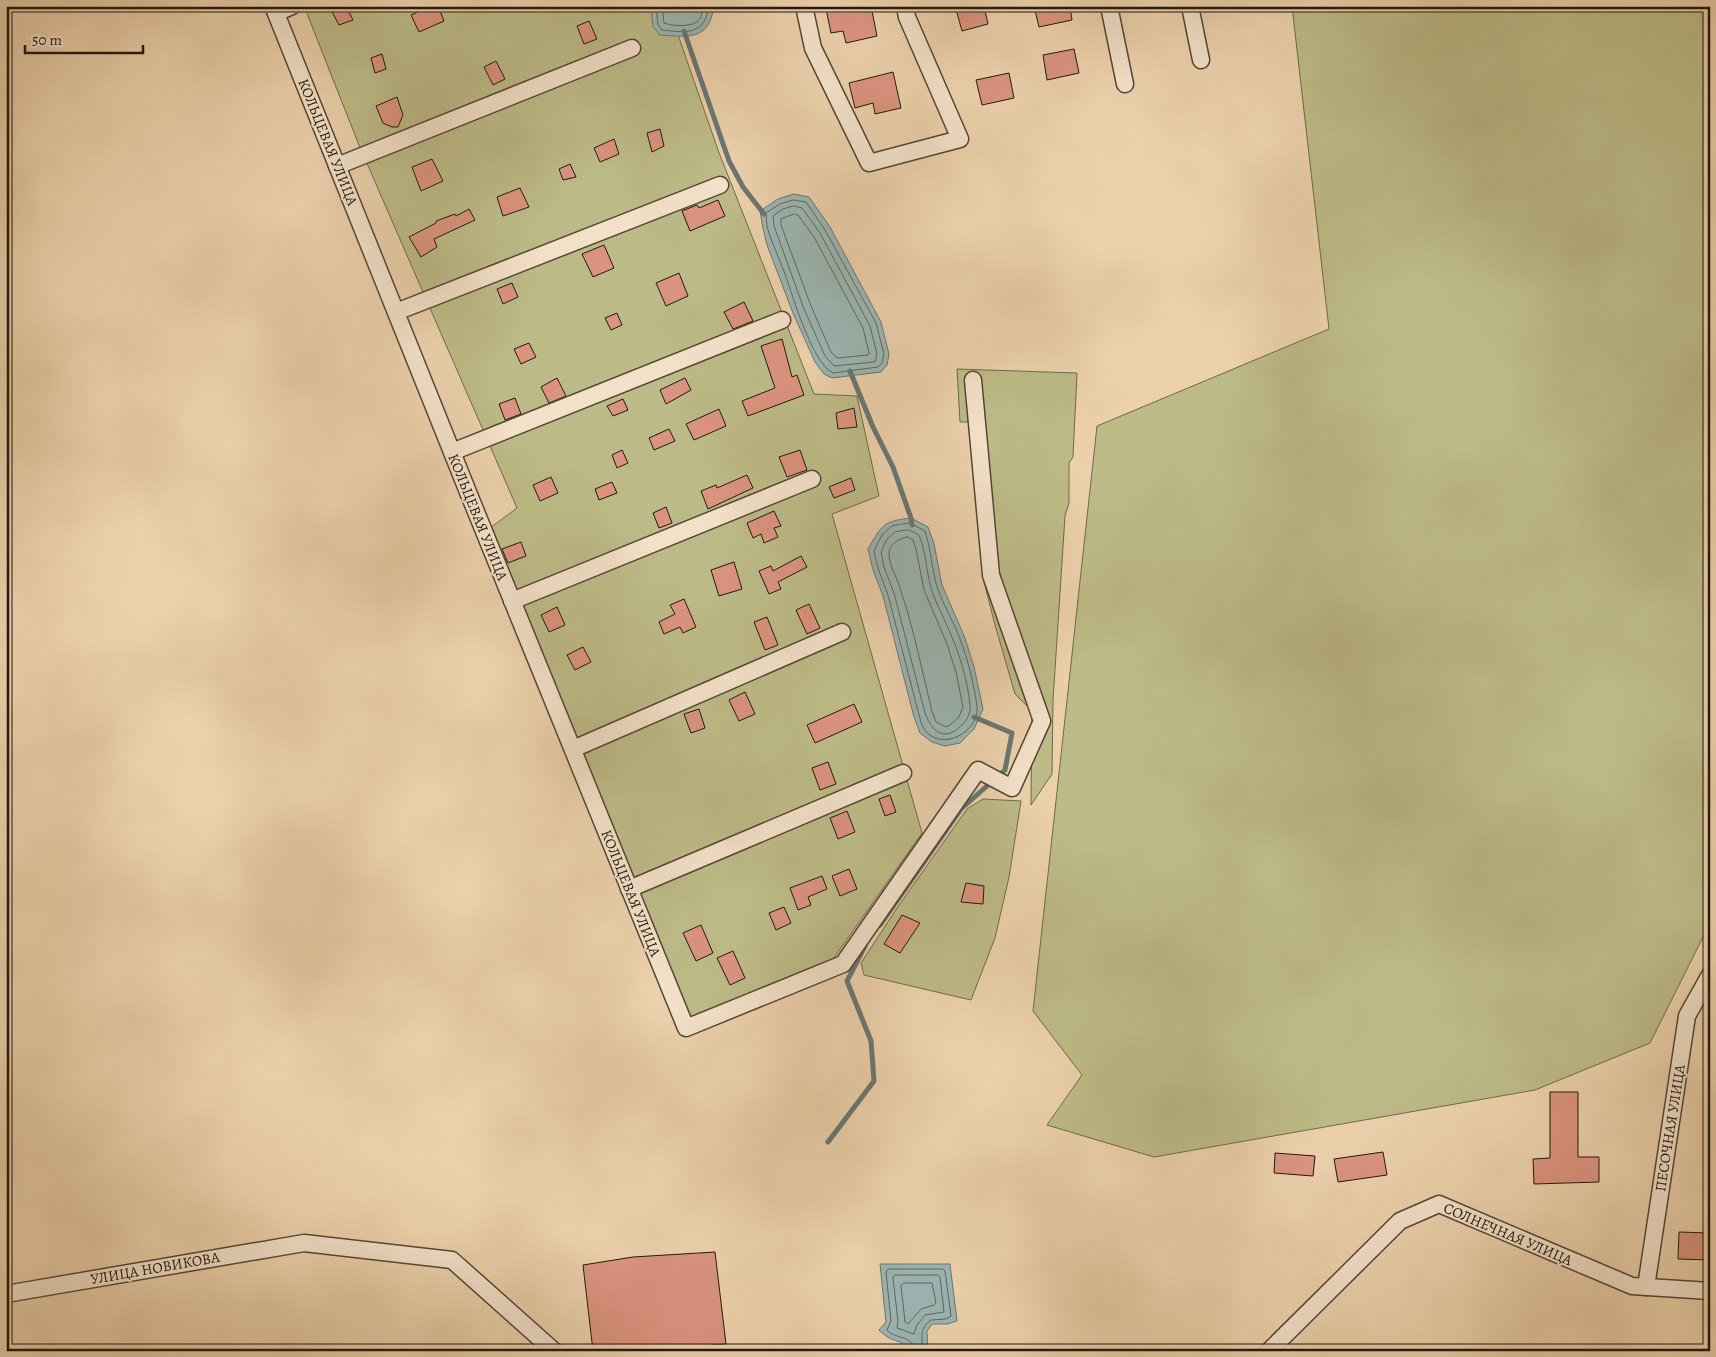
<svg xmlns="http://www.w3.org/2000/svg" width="1716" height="1357" font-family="Alegreya,serif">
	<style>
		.green { fill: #bcba86; stroke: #6e694a }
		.water { fill: #9bb5b2; stroke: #6a7671 }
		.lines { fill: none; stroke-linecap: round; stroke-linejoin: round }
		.shore { stroke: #5e6660; stroke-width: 1 }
		.stream { stroke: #6a7671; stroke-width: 5 }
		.building { fill: #da937f; stroke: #21180f }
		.minor-casing { stroke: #544636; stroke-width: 19 }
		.minor { stroke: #f2e0c8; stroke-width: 16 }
		.labels { text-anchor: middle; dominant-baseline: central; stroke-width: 4; stroke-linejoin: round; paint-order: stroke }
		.street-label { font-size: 15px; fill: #21180f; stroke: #f2e0c8 }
	</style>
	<rect width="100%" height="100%" fill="#ebd0ab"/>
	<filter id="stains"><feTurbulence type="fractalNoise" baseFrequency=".004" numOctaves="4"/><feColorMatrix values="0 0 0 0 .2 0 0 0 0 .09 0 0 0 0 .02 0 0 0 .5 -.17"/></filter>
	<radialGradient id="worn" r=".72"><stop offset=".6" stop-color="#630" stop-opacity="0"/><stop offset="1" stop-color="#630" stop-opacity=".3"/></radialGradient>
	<g class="green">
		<path d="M304,6h364l50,144 96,244 43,2 22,100 -47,18 90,319 -89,126 -143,58 -200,-489 27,-20 -158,-363z"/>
		<path d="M1292,6h418v917l-60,120 -115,47 -381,67 -107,-32 35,-50 -49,-64 64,-585 232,-97z"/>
		<path d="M957,369l120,4 -4,84 -4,6v40l-4,13 -12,184 -1,74 -21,31 1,-101 -6,1 -11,-11 -20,-69 -12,-47 -4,-156h-19z"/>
		<path d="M983,799l38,2 -12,76 -14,61 -24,62 -107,-25 -3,-12 36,-55 70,-99z"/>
	</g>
	<g class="water">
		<path d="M651,6h63c-5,35 -25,31 -54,29l-7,-8z"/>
		<path d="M794,194l15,3 21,30 51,95 8,32 -2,11 -6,7 -49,6 -8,-4 -9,-12 -22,-49 -26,-68 -4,-17 -3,-17 18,-12z"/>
		<path d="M911,518l17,9 6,17 8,41 23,53 9,29 9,42 -9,20 -14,14 -15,3 -13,-4 -12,-9 -6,-16 -31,-121 -10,-26 -5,-21c14,-24 15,-28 43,-31z"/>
		<path d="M880,1264h70l7,57 -10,3h-15l-5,7 1,20h-16c-12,-13 -21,-8 -33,-21l7,-8z"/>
	</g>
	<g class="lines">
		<g class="shore">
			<path d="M656,6l2,19 4,5c25,3 43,5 47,-24"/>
			<path d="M662,6l2,17c8,3 25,4 33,-1 5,-4 5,-10 6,-16"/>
			<path d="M794,200l12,2 19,28 51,93 8,31 -2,9 -4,4 -45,6c-21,-10 -40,-77 -48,-99 -6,-16 -13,-31 -18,-47l-1,-14 14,-9z"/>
			<path d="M794,206l8,2 18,25 50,93 7,28 -2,8 -41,4 -9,-10 -21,-47 -30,-83 -1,-10 10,-7z"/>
			<path d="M795,214l3,1 16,22 49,91 6,25 -1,2 -31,3 -6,-6 -20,-46 -30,-81v-6z"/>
			<path d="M910,523l15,8c6,19 7,38 12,56 6,18 17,35 23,52 8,21 14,45 17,67 3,26 -36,47 -53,23 -2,-3 -4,-10 -5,-14l-31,-120 -10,-27 -4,-17 8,-16 10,-9z"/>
			<path d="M909,530l10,5c7,17 7,35 12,52 3,13 11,26 16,39 11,23 21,54 23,80 1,8 -4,15 -9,20 -17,16 -29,6 -36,-13l-31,-120 -10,-26 -3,-15 6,-13 8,-7z"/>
			<path d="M907,537l6,3 3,9 8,41 23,54 9,28 7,35 -4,10 -9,8 -4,2 -10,-5 -4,-11c-10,-40 -18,-81 -31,-120 -3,-12 -12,-25 -12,-37 0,-10 9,-15 18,-17z"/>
			<path d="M895,1275h43l2,2 4,35 -19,3 -8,10 -3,9 -17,-6 1,-7 -5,-43z"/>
			<path d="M904,1283h28l4,20 -2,2 -13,4 -13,15 -3,-2 -4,-36z"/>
			<path d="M915,1351c-2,-17 -20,-11 -28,-21l4,-9 -5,-49 2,-3h55l2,2 6,45 -5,3 -15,1c-12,9 -9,17 -8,31"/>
		</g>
		<g class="stream">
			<path d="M684,31l45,130 14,26 21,27"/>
			<path d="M850,371l23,56 20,40 18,51 1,7"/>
			<path d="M880,925l81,-116 44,-39 7,-37 -38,-16"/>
			<path d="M828,1142l46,-61 -3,-40 -24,-60 18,-35"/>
		</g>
	</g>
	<g class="building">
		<path d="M329,6h17l7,14 -14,5z"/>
		<path d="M431,6h7l6,15 -25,11 -8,-17z"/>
		<path d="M836,6h35l6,30 -31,7 -3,-12 -12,2 -5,-24z"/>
		<path d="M955,6h29l4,18 -26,7z"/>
		<path d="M1034,6h36l2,14 -33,7z"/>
		<path d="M589,21l8,18 -13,5 -7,-18z"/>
		<path d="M1074,49l5,24 -32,7 -4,-25z"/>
		<path d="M382,54l4,15 -11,4 -4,-15z"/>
		<path d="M496,61l9,18 -12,6 -9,-18z"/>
		<path d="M893,72l8,36 -26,6 -2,-11 -18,5 -6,-25z"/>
		<path d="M1009,73l5,25 -32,7 -6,-25z"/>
		<path d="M397,97l6,18 -5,12h-6l-9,-4 -7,-17z"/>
		<path d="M660,129l4,17 -12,6 -5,-19z"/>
		<path d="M614,139l5,15 -19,8 -6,-14z"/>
		<path d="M432,159l11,22 -22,10 -9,-24z"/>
		<path d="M570,164l6,13 -13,3 -4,-11z"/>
		<path d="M520,188l9,19 -26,9 -6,-19z"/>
		<path d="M718,200l7,16 -35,15 -8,-20 15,-6 2,3z"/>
		<path d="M469,209l6,11 -41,19 3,8 -16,10 -12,-20 27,-14v-2l19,-7 1,2z"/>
		<path d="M604,245l10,23 -21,9 -11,-23z"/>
		<path d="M679,273l9,23 -22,10 -10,-23z"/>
		<path d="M512,283l6,14 -15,7 -6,-15z"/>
		<path d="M744,302l9,19 -20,8 -9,-17z"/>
		<path d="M617,313l5,12 -11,5 -6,-12z"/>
		<path d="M782,339l10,38 5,-2 7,20 -56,21 -6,-15 33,-13 -14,-42z"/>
		<path d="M529,343l7,14 -15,7 -7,-15z"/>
		<path d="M557,378l9,18 -17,7 -8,-16z"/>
		<path d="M685,378l6,12 -25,14 -6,-14z"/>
		<path d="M515,398l6,16 -16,6 -6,-16z"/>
		<path d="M623,399l5,11 -15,6 -6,-10z"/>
		<path d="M854,408l3,19 -19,2 -2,-16z"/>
		<path d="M719,409l7,17 -32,14 -8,-16z"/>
		<path d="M669,429l6,12 -21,9 -5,-12z"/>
		<path d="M622,450l6,13 -11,5 -5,-13z"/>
		<path d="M800,450l7,20 -20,7 -8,-20z"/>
		<path d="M747,475l6,13 -45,21 -7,-18 15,-6 1,3z"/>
		<path d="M551,477l7,16 -18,8 -7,-16z"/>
		<path d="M851,478l4,12 -21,8 -5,-11z"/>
		<path d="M612,482l5,11 -18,7 -4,-11z"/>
		<path d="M666,507l6,16 -13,5 -6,-15z"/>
		<path d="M774,511l7,15 -7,2 4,9 -14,6 -3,-9 -8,4 -6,-15z"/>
		<path d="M521,542l5,14 -18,7 -6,-14z"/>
		<path d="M801,556l6,11 -29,15 3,7 -12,5 -10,-23 12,-5 2,5z"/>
		<path d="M734,562l8,27 -23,7 -8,-26z"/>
		<path d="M684,599l12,28 -13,6 -3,-6 -16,7 -5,-12 16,-8 -5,-9z"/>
		<path d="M809,604l11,24 -13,6 -11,-24z"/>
		<path d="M557,607l8,18 -16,7 -8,-17z"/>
		<path d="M767,617l11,28 -13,5 -11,-28z"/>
		<path d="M583,647l8,15 -16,8 -8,-15z"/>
		<path d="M745,692l10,22 -16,7 -10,-21z"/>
		<path d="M854,704l8,18 -47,21 -8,-18z"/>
		<path d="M699,709l6,19 -14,5 -7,-19z"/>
		<path d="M828,762l8,22 -16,6 -8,-22z"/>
		<path d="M890,795l6,17 -11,4 -6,-17z"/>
		<path d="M847,811l8,21 -17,7 -8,-21z"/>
		<path d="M849,869l8,20 -17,7 -8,-20z"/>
		<path d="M822,876l5,13 -19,8 3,8 -13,5 -8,-22z"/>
		<path d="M966,883l18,3 -1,18 -22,-2z"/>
		<path d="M784,907l7,16 -15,7 -7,-17z"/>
		<path d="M902,915l18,8 -20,30 -16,-9z"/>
		<path d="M701,925l12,28 -17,8 -13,-28z"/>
		<path d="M733,951l12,27 -15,7 -13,-27z"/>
		<path d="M1550,1092h28v65h21v25l-65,2 -1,-25 17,-1z"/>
		<path d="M1383,1152l4,23 -49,7 -4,-23z"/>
		<path d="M1275,1153l40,3 -2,20 -39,-3z"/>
		<path d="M1679,1232l31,1v27l-32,-1z"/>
		<path d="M715,1252l11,92 -15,1 1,6h-119l-10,-86 50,-8z"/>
	</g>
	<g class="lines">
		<defs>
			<g id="minor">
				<path d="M273,6l197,491 216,531 157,-64 135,-194 34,18 30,-67 -51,-146 -18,-195"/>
				<path d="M804,6l9,42 56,115 91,-24 -53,-122 -2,-11"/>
				<path d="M1109,6l16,78"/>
				<path d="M1190,6l11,54"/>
				<path d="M276,13l16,-7"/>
				<path d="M337,166l295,-118"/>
				<path d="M396,312l324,-127"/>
				<path d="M452,452l330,-132"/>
				<path d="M512,601l300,-122"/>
				<path d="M573,749l269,-117"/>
				<path d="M629,889l274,-116"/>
				<path d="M1646,1287l41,-271 23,-41"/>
				<path d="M6,1294l298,-51 148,17 102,91"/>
				<path d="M1269,1351l131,-130 39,-17 193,82 78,5"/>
			</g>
		</defs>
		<use href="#minor" class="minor-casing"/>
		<use href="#minor" class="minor"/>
	</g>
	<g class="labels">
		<g class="street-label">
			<text transform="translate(328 142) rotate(68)">КОЛЬЦЕВАЯ УЛИЦА</text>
			<text transform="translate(478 517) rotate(68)">КОЛЬЦЕВАЯ УЛИЦА</text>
			<text transform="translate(631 893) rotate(68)">КОЛЬЦЕВАЯ УЛИЦА</text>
			<text transform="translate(1670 1128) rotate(-81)">ПЕСОЧНАЯ УЛИЦА</text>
			<text transform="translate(1508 1234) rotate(23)">СОЛНЕЧНАЯ УЛИЦА</text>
			<text transform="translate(155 1268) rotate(-10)">УЛИЦА НОВИКОВА</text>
		</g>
	</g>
	<rect width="1716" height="1357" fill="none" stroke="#ebd0ab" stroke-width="25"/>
	<rect x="8" y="8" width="1701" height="1342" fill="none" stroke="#21180f" stroke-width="2.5"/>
	<rect x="12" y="12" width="1691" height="1332" fill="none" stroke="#21180f"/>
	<path d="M25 45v8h118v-8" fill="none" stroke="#21180f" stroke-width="2.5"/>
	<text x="32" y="45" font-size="15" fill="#21180f" stroke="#f2e0c8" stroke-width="4" paint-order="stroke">50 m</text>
	<rect width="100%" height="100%" filter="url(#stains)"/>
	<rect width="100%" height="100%" fill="url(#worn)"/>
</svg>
